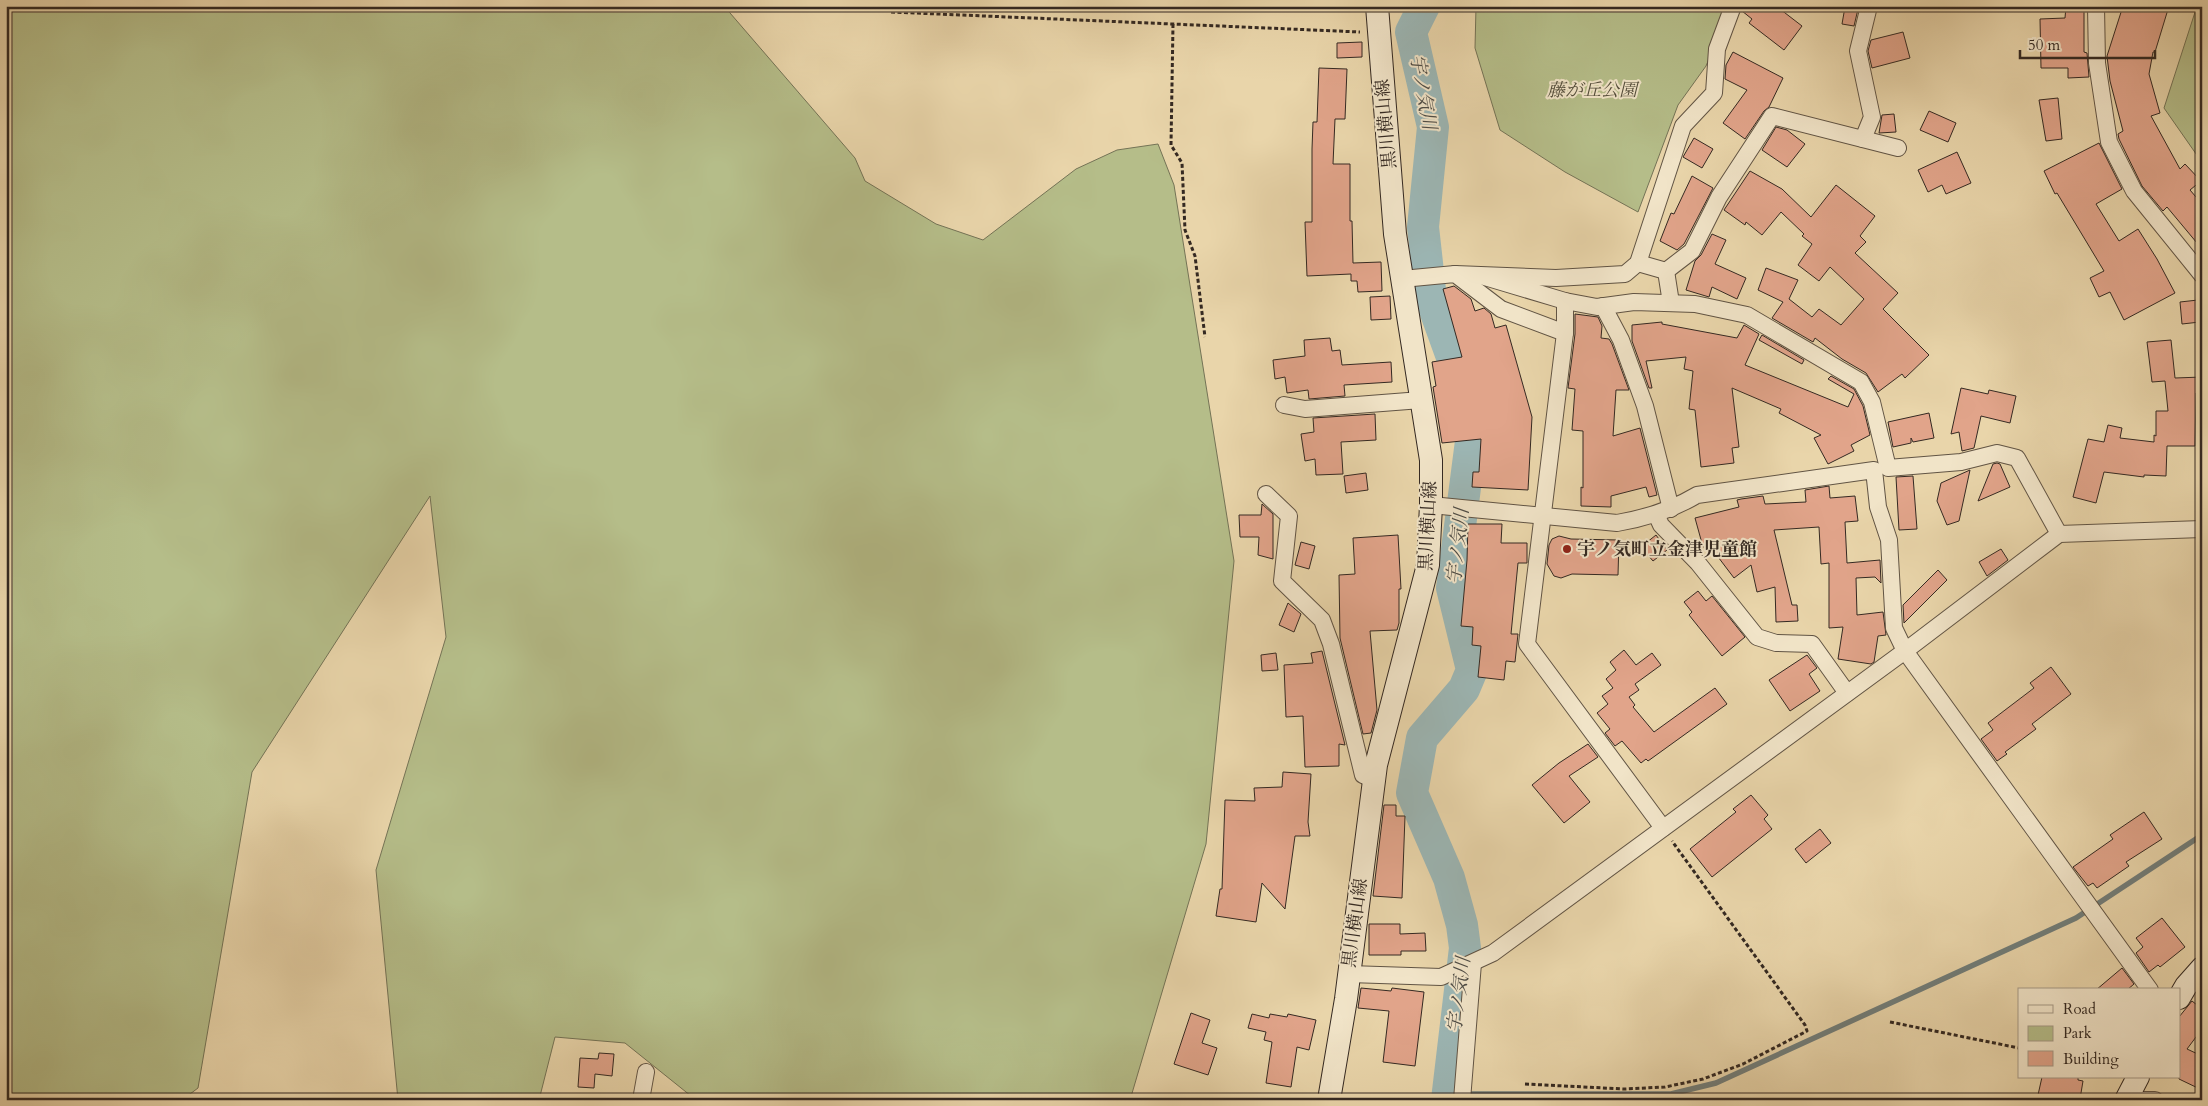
<svg xmlns="http://www.w3.org/2000/svg" width="2208" height="1106" font-family="Cardo,'Noto Serif JP',serif">
	<style>
		.green { fill: #b5bd89; stroke: #747356 }
		.lines { fill: none; stroke-linecap: round; stroke-linejoin: round }
		.stream { stroke: #727e7a; stroke-width: 5.5 }
		.river { stroke: #9cb6b4; stroke-width: 32 }
		.building { fill: #e1a48a; stroke: #342922 }
		.street-casing { stroke: #615444; stroke-width: 18 }
		.secondary-casing { stroke: #342922; stroke-width: 24 }
		.path { stroke: #342922; stroke-width: 3; stroke-dasharray: 4 2.5; stroke-linecap: butt }
		.street { stroke: #f1e4c8; stroke-width: 16 }
		.secondary { stroke: #f1e4c8; stroke-width: 22 }
		.poi-dot { fill: #8f2418; stroke: #f1e4c8; stroke-width: 2 }
		.labels { text-anchor: middle; dominant-baseline: central; stroke-width: 4; stroke-linejoin: round; paint-order: stroke }
		.park-label { font-size: 18px; font-style: italic; fill: #544e3c; stroke: #f1e4c8 }
		.street-label { font-size: 18px; fill: #342922; stroke: #f1e4c8 }
		.poi-label { font-size: 18px; font-weight: bold; fill: #342922; stroke: #f1e4c8; text-anchor: start }
		.water-label { font-size: 19px; font-style: italic; fill: #4e4c46; stroke: #f1e4c8 }
	</style>
	<rect width="100%" height="100%" fill="#e9d5aa"/>
	<filter id="stains"><feTurbulence type="fractalNoise" baseFrequency=".004" numOctaves="4"/><feColorMatrix values="0 0 0 0 .2 0 0 0 0 .09 0 0 0 0 .02 0 0 0 .5 -.17"/></filter>
	<radialGradient id="worn" r=".72"><stop offset=".6" stop-color="#630" stop-opacity="0"/><stop offset="1" stop-color="#630" stop-opacity=".3"/></radialGradient>
	<g class="green">
		<path d="M6,6h718l131,152 10,23 71,43 47,16 93,-71 41,-19 41,-6 16,41 60,376 -28,283 -76,256h-434l-71,-57 -70,-6 -16,63h-141l-22,-230 70,-233 -16,-141 -178,276 -54,316 -16,12h-176z"/>
		<path d="M1478,6h253l-25,60 -28,39 -40,107 -73,-40 -65,-42 -25,-82 1,-41z"/>
		<path d="M2197,6h5l-1,155 -37,-53z"/>
	</g>
	<g class="lines">
		<path class="stream" d="M1449,1094h222l45,-11 360,-165 126,-83"/>
		<path class="river" d="M1424,6l-13,26 22,95 -10,100 8,72 43,119 -22,170 20,82 -8,19 -42,49 -10,55 37,85 13,47 3,23 -18,152"/>
	</g>
	<g class="building">
		<path d="M1743,6h33l26,20 -18,24 -35,-27 3,-4 -10,-8z"/>
		<path d="M2066,6h18v46l3,1 2,24 -21,1v-10h-27l-1,-49 25,-1z"/>
		<path d="M2123,6h46l-14,46h-2l-4,22 11,39 -9,3 29,53 5,-5 16,17 -11,9 12,14v45l-35,-42 -4,4 -21,-25 -23,-47 -1,-5 5,-3 -13,-50 -3,-25z"/>
		<path d="M1845,7l13,2 -4,17 -12,-2z"/>
		<path d="M1903,32l7,26 -38,10 -4,-17 3,-11z"/>
		<path d="M1362,42v15l-25,1v-15z"/>
		<path d="M1733,52l50,26 -14,29 -5,4 -19,28 -22,-16 24,-33 -22,-11 1,-14z"/>
		<path d="M1319,68l28,1 -2,50h-10l-2,45h17v57h2l1,42 28,-1 1,29 -24,1 -1,-11h-6v-7l-44,2 -2,-54h7v-73l1,-27h4z"/>
		<path d="M2058,98l4,41 -16,2 -7,-41z"/>
		<path d="M1929,111l27,12 -8,19 -28,-12z"/>
		<path d="M1894,114l2,18 -17,1 3,-18z"/>
		<path d="M1776,127l11,3 18,14 -18,23 -25,-17z"/>
		<path d="M1694,138l19,11 -11,19 -19,-11z"/>
		<path d="M2099,143l23,46 -26,15 23,37 19,-12 19,30 18,34 -51,27 -14,-28 -11,5 -9,-19 14,-7 -47,-78 -2,1 -11,-23z"/>
		<path d="M1957,152l14,31 -25,11 -4,-9 -14,7 -10,-22z"/>
		<path d="M1750,171l32,18 29,28 25,-32 39,31 -15,20 6,6 -11,11 43,40 -15,16 46,46 -24,23 -3,-4 -24,18 -12,-19 -24,-14 -27,-21 -2,4 -41,-24 11,-16 -25,-12 8,-22 32,12 -9,19 23,18 7,-8 22,16 23,-26 -34,-32 -11,14 -21,-16 14,-21 -10,-8 2,-2 -23,-22 -19,23 -16,-13 -1,3 -21,-15z"/>
		<path d="M1692,176l21,12 -29,56 -7,6 -17,-9 11,-28 3,1z"/>
		<path d="M1712,234l14,6 -11,24 31,14 -9,21 -25,-12 -3,10 -23,-7 9,-29 6,-6z"/>
		<path d="M1454,286l17,13 4,12 9,-3 7,6 4,14 11,-3 26,92 -4,73 -56,-3 1,-15h6l2,-33 -39,4 -9,-56 3,-1 -4,-24 30,-5 -19,-68z"/>
		<path d="M1390,296l1,23 -20,1 -1,-23z"/>
		<path d="M2198,300l2,22 -18,2 -2,-22z"/>
		<path d="M1575,314l23,3 4,9 -1,12 8,1 3,5 17,46h-13l-3,46 27,-8 17,67 -8,2 -3,-10 -35,9v11l-30,-1v-19l2,1v-57l-11,-1 3,-41 -7,-1 7,-54z"/>
		<path d="M1662,322v2l75,14 7,-13 15,9 -14,31 103,42 6,-13 -26,-15 3,-3 23,13 9,17 7,29 -19,10 3,6 -26,13 -14,-26 7,-3 -42,-22 2,-4 -49,-21 7,59 -7,1 2,15 -33,4 -6,-57 -6,-1 4,-38 -9,-2 2,-12 -40,4 6,27h-3l-17,-47v-16z"/>
		<path d="M1762,335l42,25 -2,4 -43,-24z"/>
		<path d="M1330,338l2,13 8,-1 2,15 49,-3 1,20 -48,3 1,11 -36,3 -1,-9 -21,3 -2,-16 -10,2 -2,-19 32,-4 -1,-16z"/>
		<path d="M2171,340l4,38 27,-1v16h-6l-1,53h-28l-1,30 -22,-1v2l-40,-5 -8,31 -23,-6 15,-58 16,3 4,-17 14,3 -2,10 34,4v-7l2,1v-25h12l-3,-30 -13,1 -5,-40z"/>
		<path d="M1961,388l27,6 1,-4 27,6 -6,27 -29,-7 -7,32 -12,3 -3,-19 -8,2z"/>
		<path d="M1929,413l5,25 -21,4 -2,-4v5l-18,4 -5,-25z"/>
		<path d="M1375,414l1,26 -35,2 2,32 -27,1 -1,-16 -10,2 -4,-27 13,-2 -1,-14z"/>
		<path d="M1997,463l3,1 10,23 -32,14 15,-37z"/>
		<path d="M1970,470l-11,51 -12,4 -10,-24 4,-18z"/>
		<path d="M1366,473l2,17 -22,3 -2,-17z"/>
		<path d="M1913,476l4,53 -18,1 -3,-53z"/>
		<path d="M1829,486l1,12 25,-2 3,25 -13,1 2,41 33,-3 1,23 -6,-6 -19,1 1,37 26,-3 3,23 -8,1 -4,26 -3,2 -33,-5 5,-32 -14,1v-65l-8,1 -2,-37 -45,3 18,75h5l1,16 -22,1 -1,-35 -18,5 -6,-27 -17,13 -25,-33 -6,2 -8,-29 44,-11 -2,-7 4,-1 22,-3 2,8 41,-2 -1,-12z"/>
		<path d="M1262,504l11,10v45l-15,-4 1,-18h-19l-1,-22h22z"/>
		<path d="M1468,524h34l-1,19h26v20h-9l-7,71h7l-3,28 -9,-1 -2,19 -26,-3 3,-31 -9,-1 1,-18 -12,-1 6,-66z"/>
		<path d="M1398,535l3,54h-2v34l-2,7 -27,1 7,79 -6,23 -8,1 -23,-96 -1,-63 16,-1 -2,-36z"/>
		<path d="M1656,535l11,15 -14,11 -12,-14z"/>
		<path d="M1559,536l12,3 48,1 -1,35 -46,-1 -11,4 -7,-2 -7,-12 2,-19 3,-6z"/>
		<path d="M1301,542l14,4 -6,23 -14,-4z"/>
		<path d="M2001,549l7,11 -21,16 -8,-14z"/>
		<path d="M1938,570l9,10 -43,43 -1,-18z"/>
		<path d="M1698,591l8,10 6,-5 33,41 -23,19 -33,-41 3,-3 -8,-10z"/>
		<path d="M1288,603l13,11 -7,18 -15,-7z"/>
		<path d="M1624,650l12,15 16,-12 9,12 -26,19 4,6 -10,7 6,8 -2,2 21,25 61,-44 12,16 -79,57 -2,-2 -5,4 -19,-22 -7,5 -10,-13 5,-4 -13,-16 11,-9 -6,-8 11,-8 -7,-9 10,-9 -6,-8z"/>
		<path d="M1322,651l23,94 -6,-1v22l-34,1 -2,-51 -17,1 -2,-52 29,-2 -2,-10z"/>
		<path d="M1276,653l2,17 -16,1 -1,-16z"/>
		<path d="M1807,655l10,13 -8,6 11,17 -30,20 -21,-31z"/>
		<path d="M2051,667l20,27 -39,30 4,5 -31,23 2,2 -10,7 -16,-22 12,-9 -5,-7 46,-35 -4,-5z"/>
		<path d="M1588,744l10,13 -29,19 21,26 -26,21 -32,-38 27,-22z"/>
		<path d="M1283,772l28,2 -3,48 2,14h-15l-10,73 -23,-26 -6,39 -40,-6 4,-27h2l3,-89 30,1 -1,-13 28,-1z"/>
		<path d="M1751,795l17,20 -4,4 8,10 -60,48 -22,-28 46,-37 -3,-3z"/>
		<path d="M1384,805h12v11h9l-3,82 -29,-2z"/>
		<path d="M2144,812l18,27 -36,23 3,4 -32,22 -4,-5 -5,3 -15,-19 40,-28 -3,-4z"/>
		<path d="M1820,829l11,14 -25,20 -11,-14z"/>
		<path d="M2162,918l23,29 -25,20 -2,-2 -9,7 -13,-19 7,-6 -7,-9z"/>
		<path d="M1369,924h31v10l25,-1 1,18h-25v4h-32z"/>
		<path d="M2122,968l12,16 -7,6h-31z"/>
		<path d="M1361,988l30,3 1,-3 32,4 -9,74 -32,-4 6,-51 -31,-3z"/>
		<path d="M2192,1001l10,8v20l-15,20 15,7v34l-23,-11v-62z"/>
		<path d="M1191,1013l19,7 -8,23 15,5 -9,27 -34,-11z"/>
		<path d="M1252,1014l17,4 1,-4 17,3 1,-3 28,6 -7,30 -12,-3 -6,40 -25,-4 6,-41 -8,-2 2,-8 -18,-4z"/>
		<path d="M599,1053l15,1 -2,22 -17,-2 -1,14 -16,-1 2,-29 18,1z"/>
		<path d="M2042,1077h36v3l5,1 -3,18 -10,-2 -1,3h-28l1,-4 -4,-1z"/>
	</g>
	<g class="lines">
		<defs>
			<g id="street">
				<path d="M2096,6l1,57 12,79 25,49 68,84"/>
				<path d="M1863,139l9,-22 -14,-66 11,-45"/>
				<path d="M1638,263l28,8 5,32"/>
				<path d="M1666,271l26,-20 27,-54 53,-81 126,32"/>
				<path d="M1455,274l101,4 69,-4 13,-11 45,-137 31,-33 3,-44 16,-43"/>
				<path d="M1478,275l87,26 32,6 37,-5 61,2 52,11 114,67 11,20 16,66 73,-6 36,-9 20,5 42,76"/>
				<path d="M1402,279l53,-5 46,35 64,24"/>
				<path d="M1565,301v32l-38,311 136,184"/>
				<path d="M1603,306l18,34 24,66 26,103"/>
				<path d="M1284,405l21,4 116,-9"/>
				<path d="M1266,494l23,22 -7,65 40,39 9,24 32,131 11,5"/>
				<path d="M1431,505l186,18c29,-5 55,-13 80,-28l177,-25 4,37 11,33 5,88 11,23 245,339"/>
				<path d="M1656,514l5,11 37,38 59,74 19,6 36,1 35,49"/>
				<path d="M1349,974l92,3 52,-24 412,-302 154,-117 143,-5"/>
				<path d="M641,1100l5,-28"/>
				<path d="M1462,1100l11,-137"/>
				<path d="M2143,1100h12"/>
			</g>
			<g id="secondary">
				<path d="M2179,998l7,-12 16,-18"/>
				<path d="M1329,1100l17,-101 30,-234 52,-200 3,-60v-45l-36,-226 -18,-228"/>
				<path d="M2126,1100l12,-23"/>
			</g>
		</defs>
		<use href="#street" class="street-casing"/>
		<use href="#secondary" class="secondary-casing"/>
		<g class="path">
			<path d="M891,12l469,20"/>
			<path d="M1173,24l-2,121 11,18 3,67 10,26 10,81"/>
			<path d="M1890,1022l129,26"/>
			<path d="M1525,1084l99,5 41,-2 38,-8 40,-15 64,-33 -2,-6 -133,-184"/>
		</g>
		<use href="#street" class="street"/>
		<use href="#secondary" class="secondary"/>
	</g>
	<circle class="poi-dot" cx="1567" cy="549" r="5"/>
	<g class="labels">
		<g class="park-label">
			<text x="1592" y="90">藤が丘公園</text>
		</g>
		<g class="street-label">
			<text transform="translate(1386 124) rotate(-95)">黒川横山線</text>
			<text transform="translate(1428 526) rotate(-87)">黒川横山線</text>
			<text transform="translate(1355 923) rotate(-82)">黒川横山線</text>
		</g>
		<g class="poi-label">
			<text x="1577" y="549">宇ノ気町立金津児童館</text>
		</g>
		<g class="water-label">
			<text transform="translate(1423 92) rotate(80)">宇ノ気川</text>
			<text transform="translate(1458 546) rotate(-84)">宇ノ気川</text>
			<text transform="translate(1459 995) rotate(-83)">宇ノ気川</text>
		</g>
	</g>
	<rect width="2208" height="1106" fill="none" stroke="#e9d5aa" stroke-width="25"/>
	<rect x="8" y="8" width="2193" height="1091" fill="none" stroke="#342922" stroke-width="2.5"/>
	<rect x="12" y="12" width="2183" height="1081" fill="none" stroke="#342922"/>
	<rect x="2018" y="988" width="162" height="90" fill="#f1e4c8" stroke="#a59986"/>
	<rect x="2028" y="1005" width="25" height="8" fill="#f1e4c8" stroke="#a59986"/>
	<text x="2063" y="1014" font-size="15" fill="#342922">Road</text>
	<rect x="2028" y="1026" width="25" height="15" fill="#b5bd89" stroke="#a59986"/>
	<text x="2063" y="1038" font-size="15" fill="#342922">Park</text>
	<rect x="2028" y="1051" width="25" height="15" fill="#e1a48a" stroke="#a59986"/>
	<text x="2063" y="1064" font-size="15" fill="#342922">Building</text>
	<path d="M2020 50v8h135v-8" fill="none" stroke="#342922" stroke-width="2.5"/>
	<text x="2028" y="50" font-size="15" fill="#342922" stroke="#f1e4c8" stroke-width="4" paint-order="stroke">50 m</text>
	<rect width="100%" height="100%" filter="url(#stains)"/>
	<rect width="100%" height="100%" fill="url(#worn)"/>
</svg>
